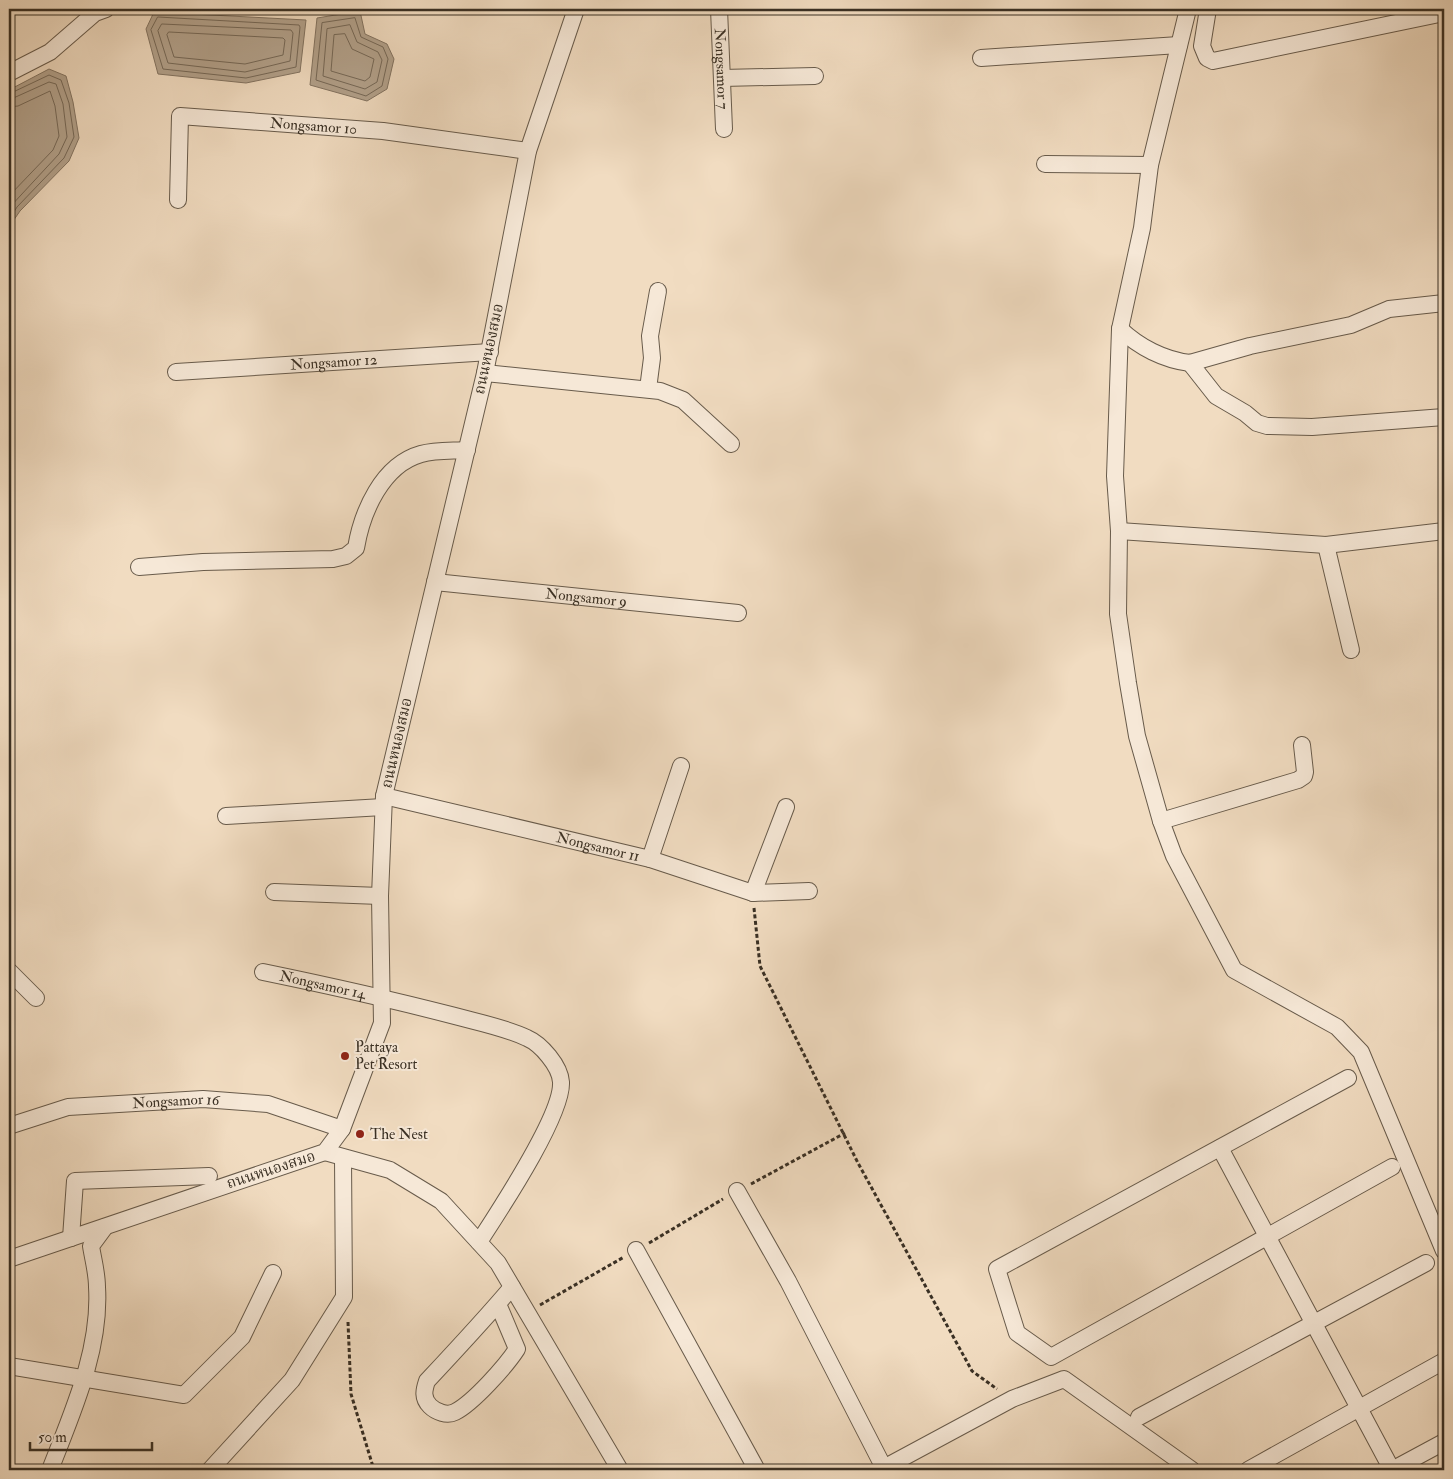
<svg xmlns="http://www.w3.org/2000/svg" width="1453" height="1479" font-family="'IM FELL Double Pica','Noto Serif Thai',serif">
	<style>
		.water { fill: #b3a28c; stroke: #837462 }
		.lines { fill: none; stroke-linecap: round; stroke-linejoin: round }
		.shore { stroke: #766958; stroke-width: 1 }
		.minor-casing { stroke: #685b4b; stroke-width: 18 }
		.path { stroke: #3a3024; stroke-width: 3; stroke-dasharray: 4 2.5; stroke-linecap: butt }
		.minor { stroke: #f6e8d7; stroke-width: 16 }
		.poi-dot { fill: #8f2418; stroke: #f6e8d7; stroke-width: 2 }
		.labels { text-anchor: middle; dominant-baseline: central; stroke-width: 4; stroke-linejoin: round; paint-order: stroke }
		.street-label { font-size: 15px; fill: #3a3024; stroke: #f6e8d7 }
		.poi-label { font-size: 15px; fill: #3a3024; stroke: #f6e8d7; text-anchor: start }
	</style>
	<rect width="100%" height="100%" fill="#f1dcc1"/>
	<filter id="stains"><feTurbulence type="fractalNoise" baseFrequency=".004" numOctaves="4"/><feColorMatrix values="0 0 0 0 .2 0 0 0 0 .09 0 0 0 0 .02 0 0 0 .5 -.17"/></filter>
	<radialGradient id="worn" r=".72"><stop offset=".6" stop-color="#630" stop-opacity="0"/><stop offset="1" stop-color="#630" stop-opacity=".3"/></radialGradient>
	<g class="water">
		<path d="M360,11l5,23 22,10 7,15 -7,30 -20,12 -57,-16 7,-67z"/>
		<path d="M154,12l152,8 -6,52 -54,11 -88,-9 -12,-45z"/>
		<path d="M49,69l17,7 7,26 6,36 -10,23 -49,50 -11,16v-137z"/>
	</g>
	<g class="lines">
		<g class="shore">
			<path d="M158,17l141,8 1,2 -4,40 -50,11 -83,-9 -12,-39z"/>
			<path d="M355,18l6,19 22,10 5,12 -6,27 -16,10 -50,-16 6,-57z"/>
			<path d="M162,24l129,6 2,3 -3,28 -45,11 -77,-9 -10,-32z"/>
			<path d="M350,25l7,17 21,10 4,8 -5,22 -12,7 -42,-13 4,-47z"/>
			<path d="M169,32l114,6 2,2 -2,15 -38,9 -71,-7 -7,-22z"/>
			<path d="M345,34l7,15 22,10 -4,18 -5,4 -34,-10 3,-36z"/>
			<path d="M9,94l40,-19 12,5 8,23 5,34 -10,21 -47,49 -8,13"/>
			<path d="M9,100l40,-18 7,2 7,20 4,33 -8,17 -50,54"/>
			<path d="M9,107l9,-1 32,-15 5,15 4,30 -6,14 -44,46"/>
		</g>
		<defs>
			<g id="minor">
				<path id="s1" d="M719,9l5,120"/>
				<path d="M1188,9l-38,156 -8,63 -22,101 -5,147 4,55 -1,83 10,69 9,53 24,85 13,35 60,114 103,57 24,25 83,199"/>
				<path d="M1208,9l-6,37 5,12 6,3 231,-48"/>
				<path d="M981,58l198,-13"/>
				<path d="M9,73l41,-21 45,-39 11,-4"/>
				<path d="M722,78l93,-2"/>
				<path d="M1045,164l105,1"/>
				<path id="s2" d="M178,200l2,-84 203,15 145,20"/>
				<path d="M1120,329c19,18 44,31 70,34l60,-17 101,-21 38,-16 55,-6"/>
				<path d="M1190,363l26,33 29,17 12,10 10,3 45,1 132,-10"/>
				<path id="s3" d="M176,372l314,-20"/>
				<path d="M485,373l175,18 23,9 48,44"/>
				<path d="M648,389l4,-31 -2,-22 8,-45"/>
				<path d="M1119,531l207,14 118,-14"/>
				<path d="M1326,545l25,105"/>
				<path d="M139,567l64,-5 130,-3 13,-3 10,-8c6,-36 26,-83 65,-94 14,-4 31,-3 46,-4"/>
				<path id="s4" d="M435,582l303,31"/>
				<path id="s5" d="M384,796l266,63 103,34 56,-2"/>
				<path d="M226,816l157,-9"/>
				<path d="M1161,821l137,-41 6,-4 1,-4 -3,-27"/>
				<path d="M650,859l31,-93"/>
				<path d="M274,892l106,4"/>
				<path d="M753,893l33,-86"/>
				<path d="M9,971l27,27"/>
				<path id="s6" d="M263,972c63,13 126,27 188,43 25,7 53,12 76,23 14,6 33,28 34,44 2,33 -62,129 -82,160"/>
				<path d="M1348,1078l-351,191 20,64 34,24 341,-190"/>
				<path id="s7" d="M9,1126l59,-19 135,-8 65,5 74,25"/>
				<path d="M1220,1148l172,322"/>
				<path d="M325,1152l65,18 51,31 57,62 122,207"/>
				<path d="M737,1191l51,90 97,189"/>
				<path d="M71,1238l4,-57 134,-5"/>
				<path d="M636,1250l121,220"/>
				<path d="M9,1259l316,-107 17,-23 40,-106 -2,-127 4,-100 101,-423 43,-222 48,-142"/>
				<path d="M498,1304l19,45c-11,17 -44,54 -62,63 -8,4 -19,0 -25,-6 -8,-8 -6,-16 -3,-25 29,-31 58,-62 85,-94"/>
				<path d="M9,1366l175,29 58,-58 31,-64"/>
				<path d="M1139,1417l287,-154"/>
				<path d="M50,1470c22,-57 51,-120 47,-183 0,-14 -4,-28 -6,-41l14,-19"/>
				<path d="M210,1470l82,-90 52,-83 -1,-139"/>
				<path d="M880,1470l132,-71 52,-20 128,91"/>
				<path d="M1248,1470l196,-109"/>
				<path d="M1392,1470l52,-28"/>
			</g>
		</defs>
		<use href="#minor" class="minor-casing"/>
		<g class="path">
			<path d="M754,908l6,58 98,197 114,208 25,18"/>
			<path d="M751,1184l94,-51"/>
			<path d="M649,1243l74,-44"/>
			<path d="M540,1305l84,-48"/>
			<path d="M348,1322l3,72 23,76"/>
		</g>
		<use href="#minor" class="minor"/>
	</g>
	<g class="poi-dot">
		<circle cx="345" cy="1056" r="5"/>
		<circle cx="360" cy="1134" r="5"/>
	</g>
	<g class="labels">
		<g class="street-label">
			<text stroke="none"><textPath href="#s1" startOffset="60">Nongsamor 7</textPath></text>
			<text stroke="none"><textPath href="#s2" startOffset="218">Nongsamor 10</textPath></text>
			<text transform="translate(489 349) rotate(-78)">ถนนหนองสมอ</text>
			<text stroke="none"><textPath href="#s3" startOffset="158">Nongsamor 12</textPath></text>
			<text stroke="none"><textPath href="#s4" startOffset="152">Nongsamor 9</textPath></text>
			<text transform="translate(397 743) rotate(-77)">ถนนหนองสมอ</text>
			<text stroke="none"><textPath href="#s5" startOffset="220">Nongsamor 11</textPath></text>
			<text stroke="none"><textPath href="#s6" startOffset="61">Nongsamor 14</textPath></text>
			<text stroke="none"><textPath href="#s7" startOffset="170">Nongsamor 16</textPath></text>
			<text transform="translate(271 1170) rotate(-18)">ถนนหนองสมอ</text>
		</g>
		<g class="poi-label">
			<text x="355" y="1047">Pattaya<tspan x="355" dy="17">Pet Resort</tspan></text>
			<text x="370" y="1134">The Nest</text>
		</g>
	</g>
	<rect width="1453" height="1479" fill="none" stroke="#f1dcc1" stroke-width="30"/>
	<rect x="10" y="10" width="1433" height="1459" fill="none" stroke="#3a3024" stroke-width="2.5"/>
	<rect x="15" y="15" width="1423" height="1449" fill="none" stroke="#3a3024"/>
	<path d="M30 1442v8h122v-8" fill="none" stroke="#3a3024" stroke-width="2.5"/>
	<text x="38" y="1442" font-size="15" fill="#3a3024" stroke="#f6e8d7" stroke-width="4" paint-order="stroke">50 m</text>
	<rect width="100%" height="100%" filter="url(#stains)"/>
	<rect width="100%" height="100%" fill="url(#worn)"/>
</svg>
